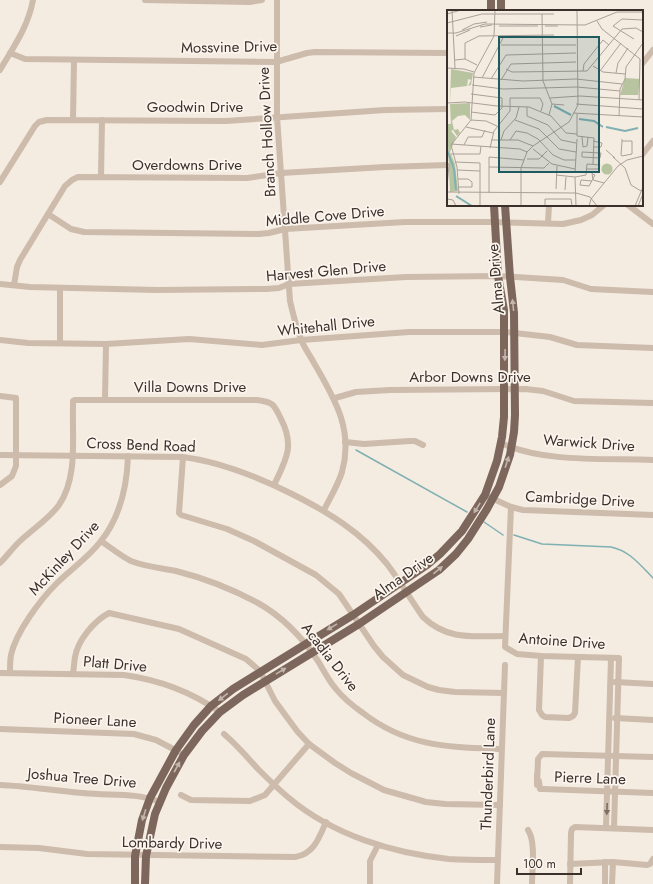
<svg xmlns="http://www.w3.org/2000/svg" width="653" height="884" font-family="Jost,sans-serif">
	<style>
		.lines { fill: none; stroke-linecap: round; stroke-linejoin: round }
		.stream { stroke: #7fb0b2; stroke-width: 1.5 }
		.minor { stroke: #cdbbac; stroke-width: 6 }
		.major { stroke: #7d675c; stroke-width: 8 }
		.oneway { fill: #c2b5ac }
		.oneway2 { fill: #7d6f65 }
		.labels { text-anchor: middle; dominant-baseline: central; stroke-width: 3.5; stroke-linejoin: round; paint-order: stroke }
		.street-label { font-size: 15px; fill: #3b302b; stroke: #fbf5ee }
		.inset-river { fill: none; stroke: #7fb0b2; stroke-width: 2 }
		.inset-road { fill: none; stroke: #aaa098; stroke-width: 1 }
		.view { fill: #1f5a5e; fill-opacity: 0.15; stroke: #1f5a5e; stroke-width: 2 }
		.inset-edge { fill: none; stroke: #3b302b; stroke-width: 2 }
	</style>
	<rect width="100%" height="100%" fill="#f4ebe1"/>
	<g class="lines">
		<g class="stream">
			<path d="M356,450l111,62"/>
			<path d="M484,522l19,13"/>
			<path d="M514,535l28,9 69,3c19,4 29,18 42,31"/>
		</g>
		<g class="minor">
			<path d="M145,0l105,2 12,-2"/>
			<path d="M277,0v117l13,184c3,13 6,26 11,38 3,9 9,16 13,24 20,35 40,66 28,109 -4,13 -12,26 -18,38"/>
			<path d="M10,53l15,6 251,3 31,-9 8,-1 133,1"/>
			<path d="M642,64l11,-14"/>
			<path d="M0,70c14,-24 28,-43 33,-70"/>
			<path d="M73,120l1,-60"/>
			<path d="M642,155l11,-14"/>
			<path d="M101,177l1,-57"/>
			<path d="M0,182l35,-56 4,-4 8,-2 179,1 159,-11 63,-1"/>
			<path d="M628,205l25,19"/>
			<path d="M48,214l23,15 13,3 175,2 10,-1 16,-4 120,-7h90l68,2 18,-4 11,-5 12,-10"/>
			<path d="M548,223l1,-18"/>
			<path d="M0,284l30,3 127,3 109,-1 13,-1 10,-4 117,-7 92,-1 65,4 28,9 62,3"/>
			<path d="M14,285l3,-18 3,-7 45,-74 7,-6 6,-3 169,1 34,-5 104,-6 63,-2"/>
			<path d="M0,340l28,3 78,1 83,-5 73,6 39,-5 108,-8h96l45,5 27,8 76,3"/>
			<path d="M60,343v-55"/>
			<path d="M0,396l16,2v68l-4,10 -12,9"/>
			<path d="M335,398l21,-6 34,-2 135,-1 18,2 31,10 79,2"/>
			<path d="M105,399l1,-55"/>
			<path d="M345,442l19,2 46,-3h5l8,4"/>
			<path d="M501,443c43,20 105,15 152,17"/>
			<path d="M0,455l183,2c39,5 75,20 109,37 36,18 69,38 95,70 13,17 24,36 36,53 25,24 51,19 82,19"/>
			<path d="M183,457l-4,56 2,2 46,14 27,12 62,34 23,19 35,52 9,11 20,18 25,12 11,3 16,2 49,1"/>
			<path d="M485,495l26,12 12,3 130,5"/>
			<path d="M511,507l-6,140 12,7 24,2 78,2 -5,170"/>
			<path d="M101,541c10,7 20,15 30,20 15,6 30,7 45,10 28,7 56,18 82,32 25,14 44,34 60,58 6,10 11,20 18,28 8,10 17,17 27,24 44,34 85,34 138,36"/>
			<path d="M0,563c6,-6 12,-14 18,-20 13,-13 30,-23 41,-38 19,-28 13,-67 14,-99v-5l2,-1h182c16,2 17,4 24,19 14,27 5,41 -7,66"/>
			<path d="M541,656l-2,54 3,5 3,2 24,1 4,-2 2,-3 3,-56"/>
			<path d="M0,673l124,2c36,5 66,16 96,37"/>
			<path d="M10,673c0,-6 0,-13 1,-18 5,-23 29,-55 46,-72 14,-14 31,-25 44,-42 19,-24 26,-54 27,-85"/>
			<path d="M73,673c1,-5 1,-10 2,-16 3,-17 19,-36 34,-44l70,16 67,30 14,12 15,30 22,30 12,13 26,19 16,10 33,17 42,12 19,2 55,1"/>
			<path d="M615,682l38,2"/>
			<path d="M615,718l38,2"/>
			<path d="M0,729l134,5 22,6 23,12"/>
			<path d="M224,734c13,11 23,23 34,35 10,10 20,20 31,29 44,37 103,55 160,61 16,1 32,1 48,1"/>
			<path d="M537,774v11l1,-26 4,-5 111,3"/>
			<path d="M539,781l1,8h3l110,4"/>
			<path d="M0,785c28,1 55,6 83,8 27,3 52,-1 77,9"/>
			<path d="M181,795l10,5 59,1 15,-6 44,-51"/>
			<path d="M606,827l5,-169"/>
			<path d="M528,830c8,12 4,39 4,54"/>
			<path d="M0,847l39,1 48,6 208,3c19,-3 24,-19 31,-35"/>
			<path d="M570,864l43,-2 34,3 3,-1 3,-5"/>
			<path d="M370,884v-23l8,-16"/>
			<path d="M497,884l8,-219"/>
			<path d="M570,884l1,-51 1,-4 3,-2 78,3"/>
			<path d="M605,884v-22"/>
			<path d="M612,884l1,-22"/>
		</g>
		<g class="major">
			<path d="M491,11v-11"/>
			<path d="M501,11v-11"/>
			<path d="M135,884v-28l7,-36 8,-22 26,-48 18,-25 17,-19 22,-17 120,-74 74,-50 13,-11 22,-23 23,-36 12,-34 5,-24 2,-20v-107l-6,-34 -4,-71"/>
			<path d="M145,884l1,-28 9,-42 11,-26 18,-33 18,-24 18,-19 23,-17 116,-71 80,-54 17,-16 12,-15 19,-30 12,-22 11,-32 4,-23 1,-17 -1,-102 -4,-36 -5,-72"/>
		</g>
	</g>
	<defs><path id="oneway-solid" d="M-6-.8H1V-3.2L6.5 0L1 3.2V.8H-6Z"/></defs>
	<g class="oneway">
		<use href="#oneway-solid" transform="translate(513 305) rotate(-96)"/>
		<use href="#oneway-solid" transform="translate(505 355) rotate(91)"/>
		<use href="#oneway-solid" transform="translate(507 462) rotate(-72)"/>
		<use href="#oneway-solid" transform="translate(477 508) rotate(122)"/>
		<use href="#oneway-solid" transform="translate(438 570) rotate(-39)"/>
		<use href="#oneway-solid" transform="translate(332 627) rotate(149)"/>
		<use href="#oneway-solid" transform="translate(281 671) rotate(-31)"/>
		<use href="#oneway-solid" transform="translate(223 697) rotate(142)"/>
		<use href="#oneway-solid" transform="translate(177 767) rotate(-61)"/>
		<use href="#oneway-solid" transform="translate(144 815) rotate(107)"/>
	</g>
	<use class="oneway2" href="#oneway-solid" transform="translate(607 809) rotate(92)"/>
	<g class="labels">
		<g class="street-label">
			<text transform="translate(229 47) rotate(-1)">Mossvine Drive</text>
			<text x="195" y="107">Goodwin Drive</text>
			<text transform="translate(267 132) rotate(-93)">Branch Hollow Drive</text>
			<text x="187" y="165">Overdowns Drive</text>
			<text transform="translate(325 216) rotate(-5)">Middle Cove Drive</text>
			<text transform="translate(326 271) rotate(-5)">Harvest Glen Drive</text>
			<text transform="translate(496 279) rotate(-95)">Alma Drive</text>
			<text transform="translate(326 326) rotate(-6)">Whitehall Drive</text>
			<text x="470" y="377">Arbor Downs Drive</text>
			<text x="190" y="387">Villa Downs Drive</text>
			<text transform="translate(589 443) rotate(4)">Warwick Drive</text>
			<text transform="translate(141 445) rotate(2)">Cross Bend Road</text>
			<text transform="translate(580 499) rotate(3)">Cambridge Drive</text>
			<text transform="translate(64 558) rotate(-47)">McKinley Drive</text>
			<text transform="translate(403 576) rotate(-35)">Alma Drive</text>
			<text transform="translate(562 641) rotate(4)">Antoine Drive</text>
			<text transform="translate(330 657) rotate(52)">Acadia Drive</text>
			<text transform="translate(115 664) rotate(5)">Platt Drive</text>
			<text transform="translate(95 720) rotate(3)">Pioneer Lane</text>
			<text transform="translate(488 774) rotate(-88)">Thunderbird Lane</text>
			<text transform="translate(82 778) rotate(5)">Joshua Tree Drive</text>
			<text transform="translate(590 778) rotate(2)">Pierre Lane</text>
			<text transform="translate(172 843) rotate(1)">Lombardy Drive</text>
		</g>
	</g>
	<g transform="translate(447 10)">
		<rect width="196" height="196" fill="#f4ebe1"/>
		<path d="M4,59l22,4 -2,12 -3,1 3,-6 -3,-1 -1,7 -16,2 -1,15zM178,68l15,1 -2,16h-18zM23,93v17l-5,-5 -7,1 -6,5 2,9 4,-1 2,4 -3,3 -4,-6 -2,1 5,6 -6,15 5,12 3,27 -8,1 -3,-68h4l-1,-20zM154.5 159a5.5 5.5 0 1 1 11 0a5.5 5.5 0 1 1-11 0Z" fill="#b8c4a0"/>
		<path class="inset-river" d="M107,96l17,9M132,109l15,2 9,6M159,117l19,4 13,-3M0,140l7,19 2,21M9,186l16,10"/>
		<path class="inset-road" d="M5,0l3,58M0,4l14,-4M95,4l1,67 9,23 -3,11M150,11l5,8 38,30 -1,41M0,13l35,-9h72M52,16h39M98,16h13M33,17l12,-2M15,20l12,-6 13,-2M0,23h9l29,-9 100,1 32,-13h26M9,26l14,-6M187,29l-21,-13 9,-7 21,1M54,35h75M18,49v-16l14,-7 75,-1M8,50l10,-1 12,6M146,56l10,6 22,2M0,58l17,1 10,3M59,59l6,3 75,-1 35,-42 14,-1 7,4M136,61l1,-7 19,-24 6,5M153,61l21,-28M169,63l2,-10 10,-15M26,67l50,4 53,-2 46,5M35,68l22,-42M44,69l15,-24 70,-2M54,70l10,-16 65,-2M25,75l31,4 74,-2 43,4M103,88l30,-2 63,4M0,93l18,-1 32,4 32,1 22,9 15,17 11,1M105,94l12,1M129,94l67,5M80,97v9l21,9 13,15 15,3M24,102l24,3 7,-7v-10l-31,-4M126,103l70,4M130,104v22l17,2 -1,26M172,106l1,-27 5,-10 1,-12 17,-24M24,110l15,1 11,5M68,110l24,9 20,20 17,3M19,117l27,6M135,127l1,10 4,-1 1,-9M44,130h27l15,6M54,130l3,-9 12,-13 3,-11M63,130l6,-9 11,2 11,6 15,16 11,5h12M146,131l9,2 -1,4h-8M175,131h10v13l-10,2 -1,-1 1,-14v-2M4,134l69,5 7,3M17,135l4,-8h14l3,-7M43,138l4,-17 16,-20v-13h30l3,6 -2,7M86,139l19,15 23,5M159,140l9,8M154,143l-1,5 -18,-1v-5l19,1M4,144h29l1,-8M166,147l12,11 6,17 10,6M80,149h12l8,-8M0,152l2,3 -2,22M8,152l25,1v43M42,157l55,1 5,-5M10,160l23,1M128,163l2,-34M145,163l1,7 11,3M145,164l3,1 -6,11 -9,-1 1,-5 11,1M109,165l19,2 11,-2 1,-11 13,1 -2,4h-11M128,167l1,29M11,169h10l4,3v5h-13M109,179l1,-23M118,180l1,-13M0,182l129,1 14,4 7,9M42,183v-36l35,3M12,184l-2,-27 -6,-22 20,-25 3,-47 20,-37 1,-26M0,189l6,1 3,6M74,196v-38l6,-16 6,-6 36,-24 9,-17 -1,-95M98,196v-7h26l1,7M142,196l2,-7 27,-33 9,-6 16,-4M188,196l8,-19M191,196l5,-12"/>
		<path class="view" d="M52,27h100v135h-100z"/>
		<rect width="196" height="196" class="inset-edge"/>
	</g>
	<path d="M517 868v6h64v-6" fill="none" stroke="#3b302b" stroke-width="2"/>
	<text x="523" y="868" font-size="12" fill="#3b302b" stroke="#fbf5ee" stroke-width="3" paint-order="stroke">100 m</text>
</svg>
